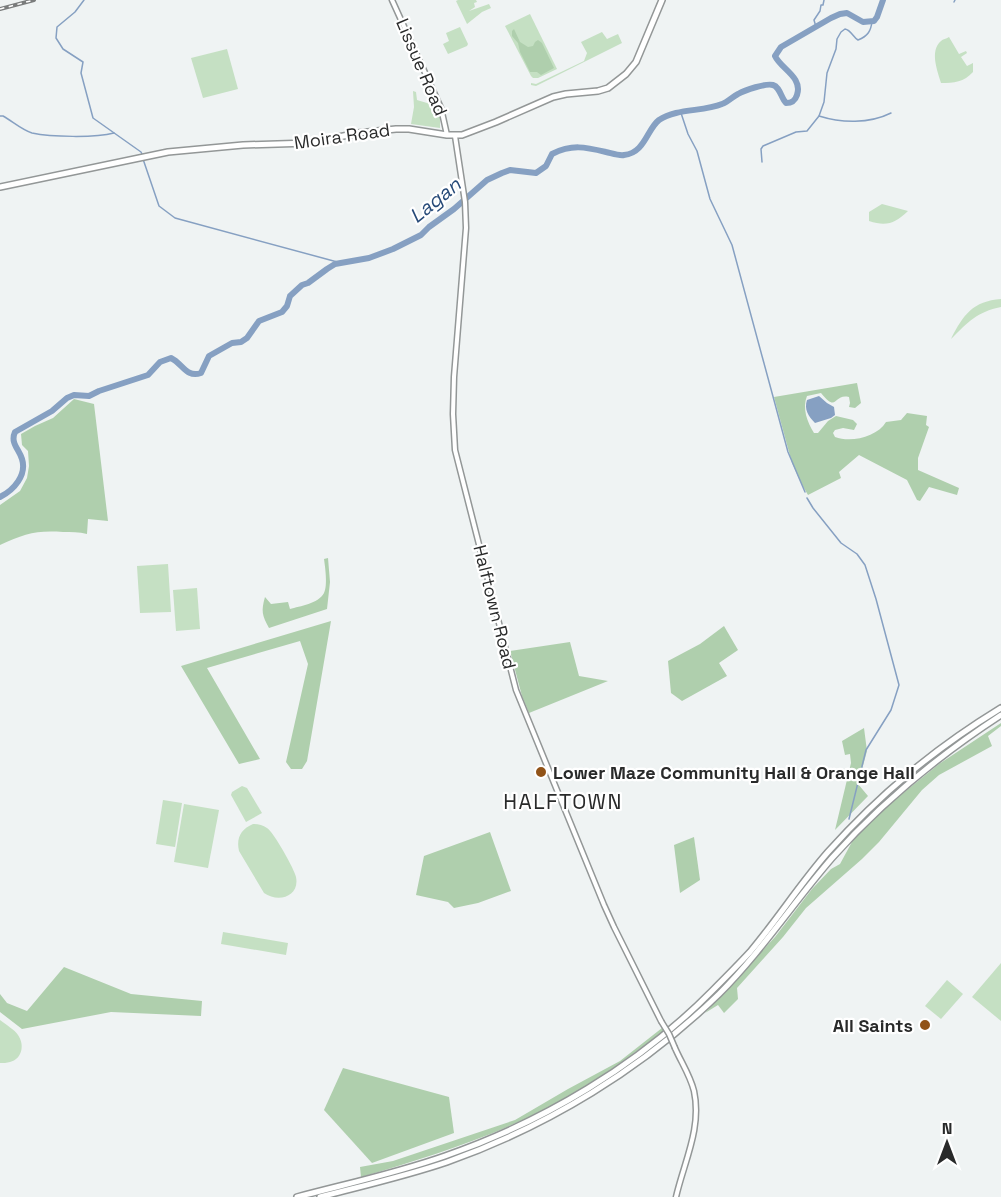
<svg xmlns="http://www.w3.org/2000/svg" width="1001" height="1197" font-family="'Space Grotesk',sans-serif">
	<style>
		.green { fill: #c5e0c3 }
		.forest { fill: #afcfad }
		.water { fill: #86a0c2 }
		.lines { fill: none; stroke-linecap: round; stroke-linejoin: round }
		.stream { stroke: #86a0c2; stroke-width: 1.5 }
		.river { stroke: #86a0c2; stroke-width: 6 }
		.secondary-casing { stroke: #939797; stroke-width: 7 }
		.highway-casing { stroke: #939797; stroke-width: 8 }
		.secondary { stroke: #fff; stroke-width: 4 }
		.highway { stroke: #fff; stroke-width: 5 }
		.rail-casing { stroke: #7a7c7c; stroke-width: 4 }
		.rail { stroke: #fff; stroke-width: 1.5; stroke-dasharray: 4.5; stroke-linecap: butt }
		.secondary-bridge-casing { stroke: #939797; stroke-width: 7; stroke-linecap: butt }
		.secondary-bridge { stroke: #fff; stroke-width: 4 }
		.poi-dot { fill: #915318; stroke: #fff; stroke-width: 2 }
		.labels { text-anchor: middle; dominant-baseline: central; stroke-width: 4.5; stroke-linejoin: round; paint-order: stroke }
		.street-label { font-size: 18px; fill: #292a2a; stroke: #fff }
		.poi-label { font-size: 18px; font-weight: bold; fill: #292a2a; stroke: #fff; text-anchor: start }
		.water-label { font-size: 20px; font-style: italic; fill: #264a78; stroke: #fff }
		.quarter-label { font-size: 21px; letter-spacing: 1.5px; fill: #292a2a; stroke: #fff }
	</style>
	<rect width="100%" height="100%" fill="#eff3f3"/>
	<g class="green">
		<path d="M458,0h18l1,2 -3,1 1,4 -6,4 20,-7 2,4 -9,4 -15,12 -11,-23z"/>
		<path d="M530,14l27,55 -19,9h-5l-2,-2 -26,-50z"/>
		<path d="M460,27l8,17 -1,2 -19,8 -5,-10 6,-3 -3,-8z"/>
		<path d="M602,32l5,7 11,-5 4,9 -86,43 -5,-1v-2l5,1 48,-23 3,-8 -6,-11z"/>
		<path d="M949,37l10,17 7,-3 1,2 -6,4 6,9 6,-3v9c-9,10 -19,11 -32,11 -3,-11 -12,-32 0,-42 2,-2 5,-2 8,-4z"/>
		<path d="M227,49l11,40 -35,9 -12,-40z"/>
		<path d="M413,91l3,1 1,8 10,3 5,-9 8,18v16l-29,-4 3,-17z"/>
		<path d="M882,204l26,7c-13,12 -21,16 -39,10v-9z"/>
		<path d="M1001,299v8c-24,5 -33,15 -50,32 12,-24 22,-38 50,-40z"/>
		<path d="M168,564l3,48 -31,1 -3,-47z"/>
		<path d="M197,588l3,41 -24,2 -3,-41z"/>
		<path d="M242,786l5,2 15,25 -16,9 -15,-27 1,-3z"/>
		<path d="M163,800l19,3 -7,44 -19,-3z"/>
		<path d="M184,804l35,6 -11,58 -34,-6z"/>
		<path d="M253,824c5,0 10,1 14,4 6,3 28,42 29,49 4,20 -18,26 -32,16l-25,-42c-3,-13 2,-22 14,-27z"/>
		<path d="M223,932l65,11 -2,12 -65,-11z"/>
		<path d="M1001,963v58l-29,-24z"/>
		<path d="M947,980l16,14 -22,25 -16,-13z"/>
		<path d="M0,1020c6,5 14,9 18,15 7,10 4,24 -8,27 -3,1 -7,1 -10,1z"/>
	</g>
	<g class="forest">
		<path d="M514,29l6,13 8,5 5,-1 2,-4 3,-2 4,3 12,25 -13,7 -4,-3h-7l-10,-20 -2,-9 -6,-7v-5z"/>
		<path d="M857,383l4,20 -6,5 -6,-1 1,-4 -1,-6c-16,-4 -11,17 -28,-4l-14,3c-5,12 0,26 7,37h4l10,-12 8,-5 17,4 4,4 -3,6 -11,-2 -8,2 -2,3 2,4c16,6 42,0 51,-15l15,-2 6,-7 20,3 -1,9 3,2 -11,31v12l41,18 -2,7 -28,-8 -9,14 -3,-1 -10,-20 -48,-25 -20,17 2,6 -33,17 -7,-12 -9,-20 -18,-66z"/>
		<path d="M74,399l20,5 14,117 -20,-2 -1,15c-8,-2 -16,-2 -24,-2 -27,-2 -39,2 -63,13v-40l20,-14 7,-13 2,-12 -1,-15 -6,-6 -1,-11 14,-8 18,-8z"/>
		<path d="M328,558l2,24 -3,27 -58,19c-7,-13 -8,-17 -4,-31l6,7 17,-2 2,7c10,-3 28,-5 34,-16 4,-7 1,-27 0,-34z"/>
		<path d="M331,621l-24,140 -5,8h-11l-5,-7 22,-98 -8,-23 -93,27 53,91 -21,5 -58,-98z"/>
		<path d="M724,626l14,24 -19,13 8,13 -45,25 -11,-8 -3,-32 32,-17z"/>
		<path d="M570,642l9,34 29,5 -79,32 -7,-17 -12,-45z"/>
		<path d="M1001,723v3l-13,10 4,10 -53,29 -17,15 -43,52 -17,17 -56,49 -23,29 -46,51 1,11 -14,14 -6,-8 -13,8 70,-76 37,-48 19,-20 9,-5 13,-24 33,-33 53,-43z"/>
		<path d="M864,728l3,23 -9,33 10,12 -33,34 16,-67 -1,-9 -5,1 -3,-14z"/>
		<path d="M490,832l21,59 -33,12 -24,5 -6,-6 -32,-7 8,-39z"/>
		<path d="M694,837l6,43 -20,13 -6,-48z"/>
		<path d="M64,967l67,27 71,7 -1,15 -90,-4 -89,17 -22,-17v-18l7,9 20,8z"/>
		<path d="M662,1028l2,3c-39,29 -79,59 -122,80 -59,29 -119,48 -181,66l-1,-10 33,-6 122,-41 53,-31 52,-28z"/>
		<path d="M343,1068l106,29 5,36 -82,30 -48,-53z"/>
	</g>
	<path class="water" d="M819,396l8,7 7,4 1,8 -4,3 -16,5c-7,-7 -11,-14 -8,-23z"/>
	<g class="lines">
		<g class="stream">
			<path d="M84,0l-9,12 -18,15 -1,11 7,11 20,13 -2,11 12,45 48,34 1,2"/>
			<path d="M954,2l1,-2"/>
			<path d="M816,27l-2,-7 6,-9 1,-6h2l1,-5"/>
			<path d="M681,113l7,21 9,17 13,48 22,46 56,207 17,40"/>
			<path d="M0,116h3c9,5 19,14 29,17 19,4 63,5 82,0"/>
			<path d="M819,116c22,7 50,8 72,-3"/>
			<path d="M143,159l16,47 16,12 166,45"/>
			<path d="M762,162l-1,-13 2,-3 33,-14 11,-1 12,-15 5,-14 3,-29 9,-24 1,-10 4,-7 4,-3c6,1 8,8 13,11 10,-4 13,-9 14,-19"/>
			<path d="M807,498l6,10 28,35 16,11 8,11 11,34 23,86 -8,25 -25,40 -17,69"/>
		</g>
		<path class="river" d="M0,497c14,-7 27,-22 22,-38 -3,-10 -12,-16 -7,-27l37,-21 15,-13 7,-3 15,1 10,-5 49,-16 12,-13 11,-4c12,6 15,20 30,15l8,-17 23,-13 9,-1 6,-4 12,-17 23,-9 5,-6 3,-10 12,-11 6,-2 19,-14 8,-5 34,-6 24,-9 28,-14 8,-8 25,-18 33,-29 15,-7 8,-3 26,3 10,-7 6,-12c20,-10 33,-7 54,-2 5,1 13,4 18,3 21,-2 23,-26 35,-35 18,-12 44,-8 63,-16 6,-2 10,-7 16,-10 7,-4 28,-11 35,-9 7,2 8,13 13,18 6,0 9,-2 11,-8 6,-18 -16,-26 -22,-39l6,-9 50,-29 9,-4 7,-1 16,9 11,-1 3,-4 6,-17"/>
		<defs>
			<g id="secondary">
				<path d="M392,0l49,108 6,27"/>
				<path d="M455,136l10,66 1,26 -12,149 -1,37 2,36 61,240 88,215 10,22 47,94"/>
				<path d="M675,1048c6,14 15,27 19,43 8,37 -10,71 -18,106"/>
			</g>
			<g id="highway">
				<path d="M0,187l168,-35 75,-7 66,-2 49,-10 38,-4h13l38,6h15l34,-13 57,-25 13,-3 32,-3 10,-3 18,-14 10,-12 26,-62"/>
				<path d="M297,1197c49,-13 100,-24 148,-41 98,-34 194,-91 267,-165 13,-13 26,-26 38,-39 27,-32 50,-68 78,-100 52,-58 106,-103 173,-144"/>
				<path d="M320,1197c42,-11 86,-21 127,-35 101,-36 195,-93 272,-168 42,-42 74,-91 113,-136 50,-56 106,-102 169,-143"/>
			</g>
		</defs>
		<use href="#secondary" class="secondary-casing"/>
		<use href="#highway" class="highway-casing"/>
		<use href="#secondary" class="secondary"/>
		<use href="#highway" class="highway"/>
		<defs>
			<path id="rail" d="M0,9l34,-9"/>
		</defs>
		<use href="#rail" class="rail-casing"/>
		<use href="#rail" class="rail"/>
		<defs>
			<path id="secondary-bridge" d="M661,1021l8,13 6,14"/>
		</defs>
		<use href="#secondary-bridge" class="secondary-bridge-casing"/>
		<use href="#secondary-bridge" class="secondary-bridge"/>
	</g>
	<g class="poi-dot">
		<circle cx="541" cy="772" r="6"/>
		<circle cx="925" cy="1025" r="6"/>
	</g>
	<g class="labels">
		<g class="street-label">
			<text transform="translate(422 67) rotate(67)">Lissue Road</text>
			<text transform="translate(342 136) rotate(-8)">Moira Road</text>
			<text transform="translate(495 607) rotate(76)">Halftown Road</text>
		</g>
		<g class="poi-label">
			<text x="553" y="772">Lower Maze Community Hall &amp; Orange Hall</text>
			<text x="913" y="1025" text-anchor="end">All Saints</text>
		</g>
		<g class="water-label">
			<text transform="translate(435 200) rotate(-39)">Lagan</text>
		</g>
		<g class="quarter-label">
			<text x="563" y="801">HALFTOWN</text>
		</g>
	</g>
	<g transform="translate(947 1143)" stroke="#ffffff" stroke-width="4.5" paint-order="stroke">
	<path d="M0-4.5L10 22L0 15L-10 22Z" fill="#292a2a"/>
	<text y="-9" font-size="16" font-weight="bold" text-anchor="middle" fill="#292a2a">N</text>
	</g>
</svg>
